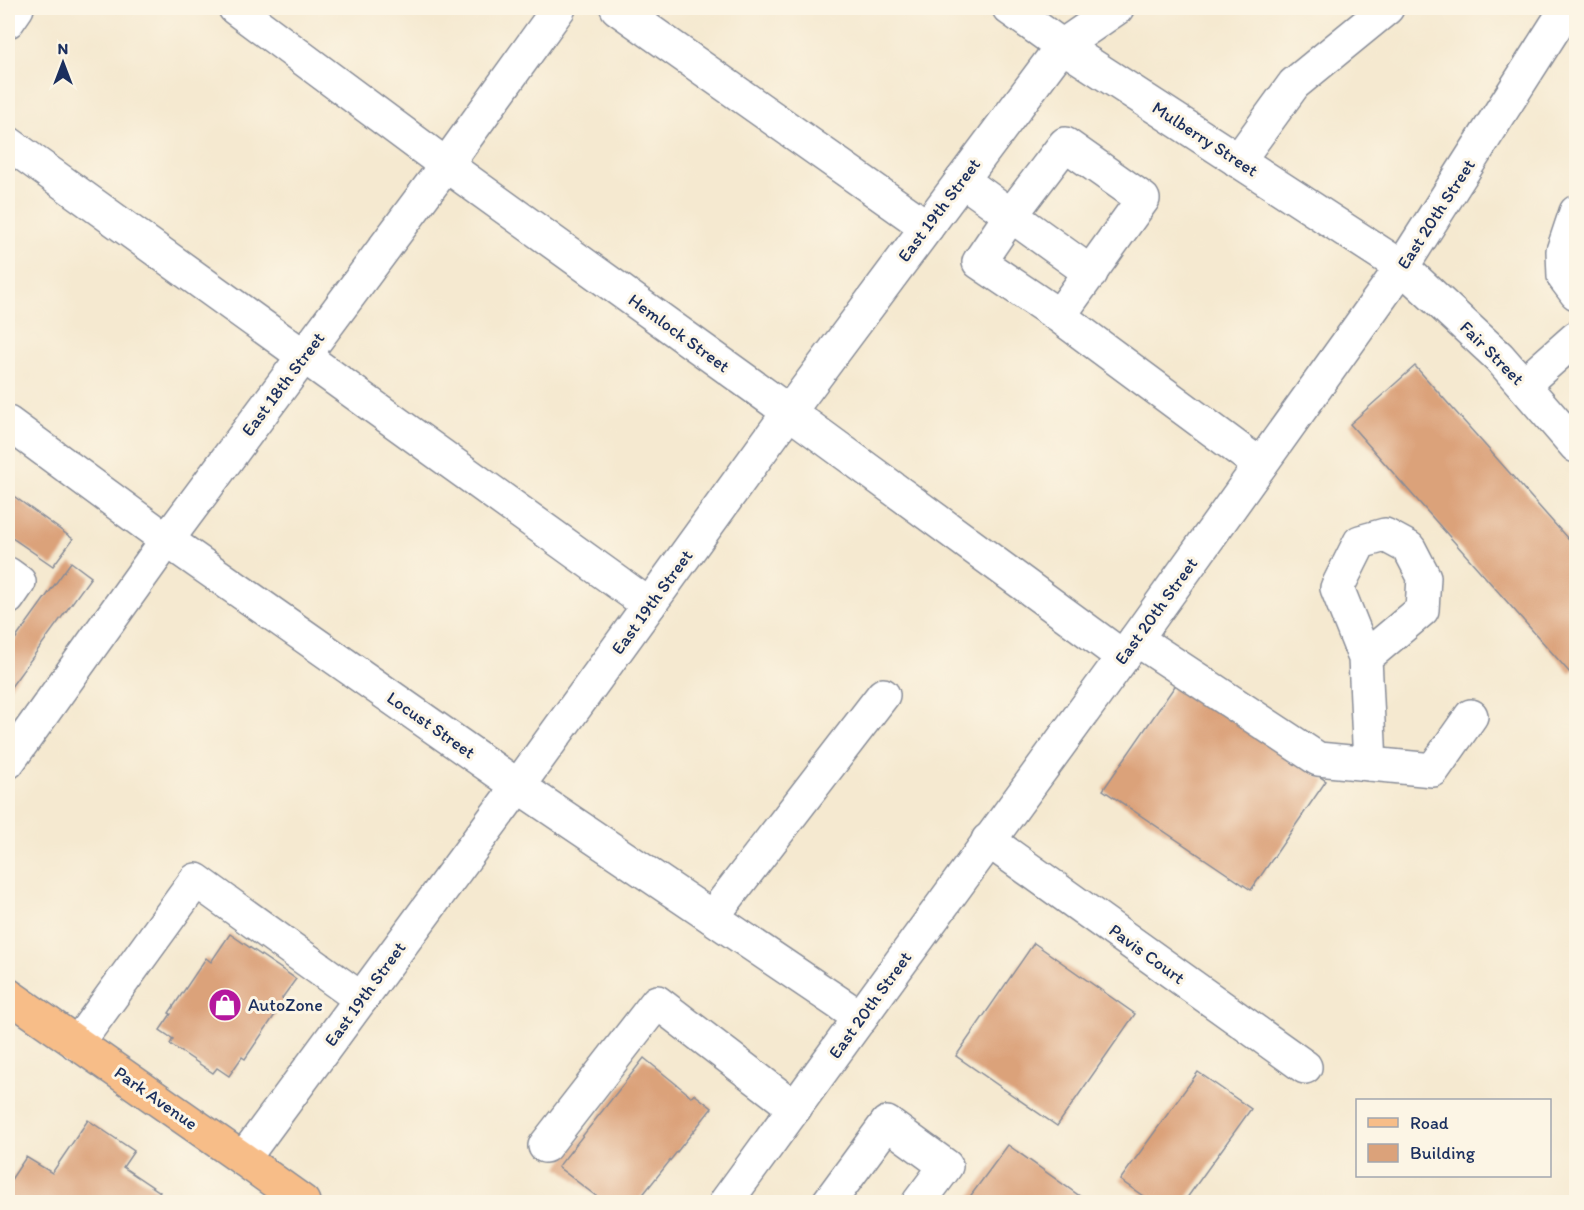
<svg xmlns="http://www.w3.org/2000/svg" width="1584" height="1210" font-family="Itim,sans-serif">
	<style>
		.building { fill: #dba27a }
		.lines { fill: none; stroke-linecap: round; stroke-linejoin: round }
		.minor-casing { stroke: #888c97; stroke-width: 36 }
		.major-casing { stroke: #888c97; stroke-width: 36 }
		.minor { stroke: #fff; stroke-width: 33 }
		.major { stroke: #f7bd88; stroke-width: 33 }
		.labels { text-anchor: middle; dominant-baseline: central; stroke-width: 6; stroke-linejoin: round; paint-order: stroke }
		.street-label { font-size: 18px; fill: #1b2f5e; stroke: #fcf5e5 }
		.poi-label { font-size: 18px; fill: #1b2f5e; stroke: #fcf5e5; text-anchor: start }
	</style>
	<rect width="100%" height="100%" fill="#fcf5e5"/>
	<filter id="ink" filterUnits="userSpaceOnUse"><feTurbulence type="fractalNoise" baseFrequency=".0167" numOctaves="2"/><feDisplacementMap in="SourceGraphic" scale="12" xChannelSelector="R" yChannelSelector="G"/><feConvolveMatrix kernelMatrix="1 2 1 2 8 2 1 2 1" color-interpolation-filters="sRGB"/></filter>
	<filter id="wash" filterUnits="userSpaceOnUse"><feTurbulence type="fractalNoise" baseFrequency=".008" numOctaves="4" result="noise"/><feDisplacementMap in="SourceGraphic" scale="24" xChannelSelector="R" yChannelSelector="G"/><feGaussianBlur stdDeviation="1.35" result="paint"/><feColorMatrix in="noise" values="0 0 0 0 0 0 0 0 0 0 0 0 0 0 0 0 0 1.4 0 .05"/><feComposite in="paint" operator="in"/></filter>
	<g filter="url(#wash)">
		<rect width="100%" height="100%" fill="#f5e9d0"/>
		<g id="blocks">
			<g class="building">
				<path d="M1415,366l161,182v119l-6,6 -220,-249z"/>
				<path d="M8,492l65,47 -20,27 -45,-31z"/>
				<path d="M71,562l20,15 -83,114v-42z"/>
				<path d="M1179,680l147,101 -75,109 -148,-100z"/>
				<path d="M230,934l66,45 -14,19 3,2 -40,59 -3,-2 -13,19 -12,-8 -4,5 -43,-29 3,-5 -13,-9 11,-16 -2,-1 37,-55 5,4z"/>
				<path d="M1034,943l101,71 -78,112 -101,-70z"/>
				<path d="M644,1058l48,39 2,-3 18,14 -75,94h-33l-46,-35z"/>
				<path d="M1198,1072l53,37 -67,93h-32l-32,-22z"/>
				<path d="M88,1120l46,31 -11,16 37,25 -7,10h-145v-18l18,-27 26,16z"/>
				<path d="M1008,1145l80,57h-122z"/>
			</g>
		</g>
	</g>
	<g filter="url(#ink)">
		<use href="#blocks" fill-opacity="0" stroke="#888c97" stroke-width="1.5"/>
		<g class="lines">
			<defs>
				<g id="minor">
					<path d="M235,8l211,157 343,247 334,245"/>
					<path d="M617,8l310,219"/>
					<path d="M1009,8l53,38 340,221 97,90 77,89"/>
					<path d="M8,21l9,-13"/>
					<path d="M8,143l641,462"/>
					<path d="M1238,161l56,-77 93,-76"/>
					<path d="M962,180l129,93"/>
					<path d="M1576,212l-13,39 1,26 12,16"/>
					<path d="M1059,316l-80,-54 32,-47 54,-71 78,55 -84,117 201,149"/>
					<path d="M1524,384l52,-46"/>
					<path d="M8,423l159,117 351,246 343,232"/>
					<path d="M8,574l11,8 -11,16"/>
					<path d="M1136,639l182,120 52,5 -5,-106 -28,-70 23,-46 25,-7 24,13 15,29 -2,33 -57,48"/>
					<path d="M8,762l159,-222 279,-375 113,-157"/>
					<path d="M1370,764l63,6 38,-54"/>
					<path d="M988,840l317,227"/>
					<path d="M712,917l171,-222"/>
					<path d="M77,1044l119,-164 165,119"/>
					<path d="M545,1146l112,-144 138,106"/>
					<path d="M243,1159l275,-373 271,-374 273,-366 55,-38"/>
					<path d="M726,1202l397,-545 279,-390 165,-259"/>
					<path d="M829,1202l58,-79 59,43 -27,36"/>
				</g>
				<path id="major" d="M8,995l235,164 60,43"/>
			</defs>
			<use href="#minor" class="minor-casing"/>
			<use href="#major" class="major-casing"/>
			<use href="#minor" class="minor"/>
			<use href="#major" class="major"/>
		</g>
	</g>
	<defs>
		<symbol id="shop-disc" viewBox="-11 -11 22 22"><circle r="9.5" fill="#b5179e" stroke="#fcf5e5"/><path d="M-5-2.5h2.3a2.7 3.5 0 0 1 5.4 0H5L5.5 6h-11ZM-1.5-2.5h3a1.5 2.3 0 0 0-3 0Z" fill="#fff"/></symbol>
	</defs>
	<g fill-rule="evenodd">
		<use href="#shop-disc" x="206" y="986" width="38" height="38"/>
	</g>
	<g class="labels">
		<g class="street-label">
			<text transform="translate(1205 139) rotate(33)">Mulberry Street</text>
			<text transform="translate(939 210) rotate(-53)">East 19th Street</text>
			<text transform="translate(1436 214) rotate(-57)">East 20th Street</text>
			<text transform="translate(679 333) rotate(36)">Hemlock Street</text>
			<text transform="translate(1492 353) rotate(45)">Fair Street</text>
			<text transform="translate(283 384) rotate(-53)">East 18th Street</text>
			<text transform="translate(652 602) rotate(-54)">East 19th Street</text>
			<text transform="translate(1156 611) rotate(-54)">East 20th Street</text>
			<text transform="translate(431 725) rotate(35)">Locust Street</text>
			<text transform="translate(1147 954) rotate(36)">Pavis Court</text>
			<text transform="translate(365 994) rotate(-54)">East 19th Street</text>
			<text transform="translate(870 1005) rotate(-54)">East 20th Street</text>
			<text transform="translate(156 1098) rotate(35)">Park Avenue</text>
		</g>
		<g class="poi-label">
			<text x="248" y="1005">AutoZone</text>
		</g>
	</g>
	<rect width="1584" height="1210" fill="none" stroke="#fcf5e5" stroke-width="30"/>
	<rect x="1356" y="1099" width="195" height="78" fill="#fcf5e5" stroke="#a2a6af" stroke-width="1.5"/>
	<rect x="1368" y="1118" width="30" height="9" fill="#f7bd88" stroke="#a2a6af" stroke-width="1.5"/>
	<text x="1410" y="1129" font-size="18" fill="#1b2f5e">Road</text>
	<rect x="1368" y="1144" width="30" height="18" fill="#dba27a" stroke="#a2a6af" stroke-width="1.5"/>
	<text x="1410" y="1159" font-size="18" fill="#1b2f5e">Building</text>
	<g transform="translate(63 63)" stroke="#fcf5e5" stroke-width="4.5" paint-order="stroke">
	<path d="M0-4.5L10 22L0 15L-10 22Z" fill="#1b2f5e"/>
	<text y="-9" font-size="16" font-weight="bold" text-anchor="middle" fill="#1b2f5e">N</text>
	</g>
</svg>
